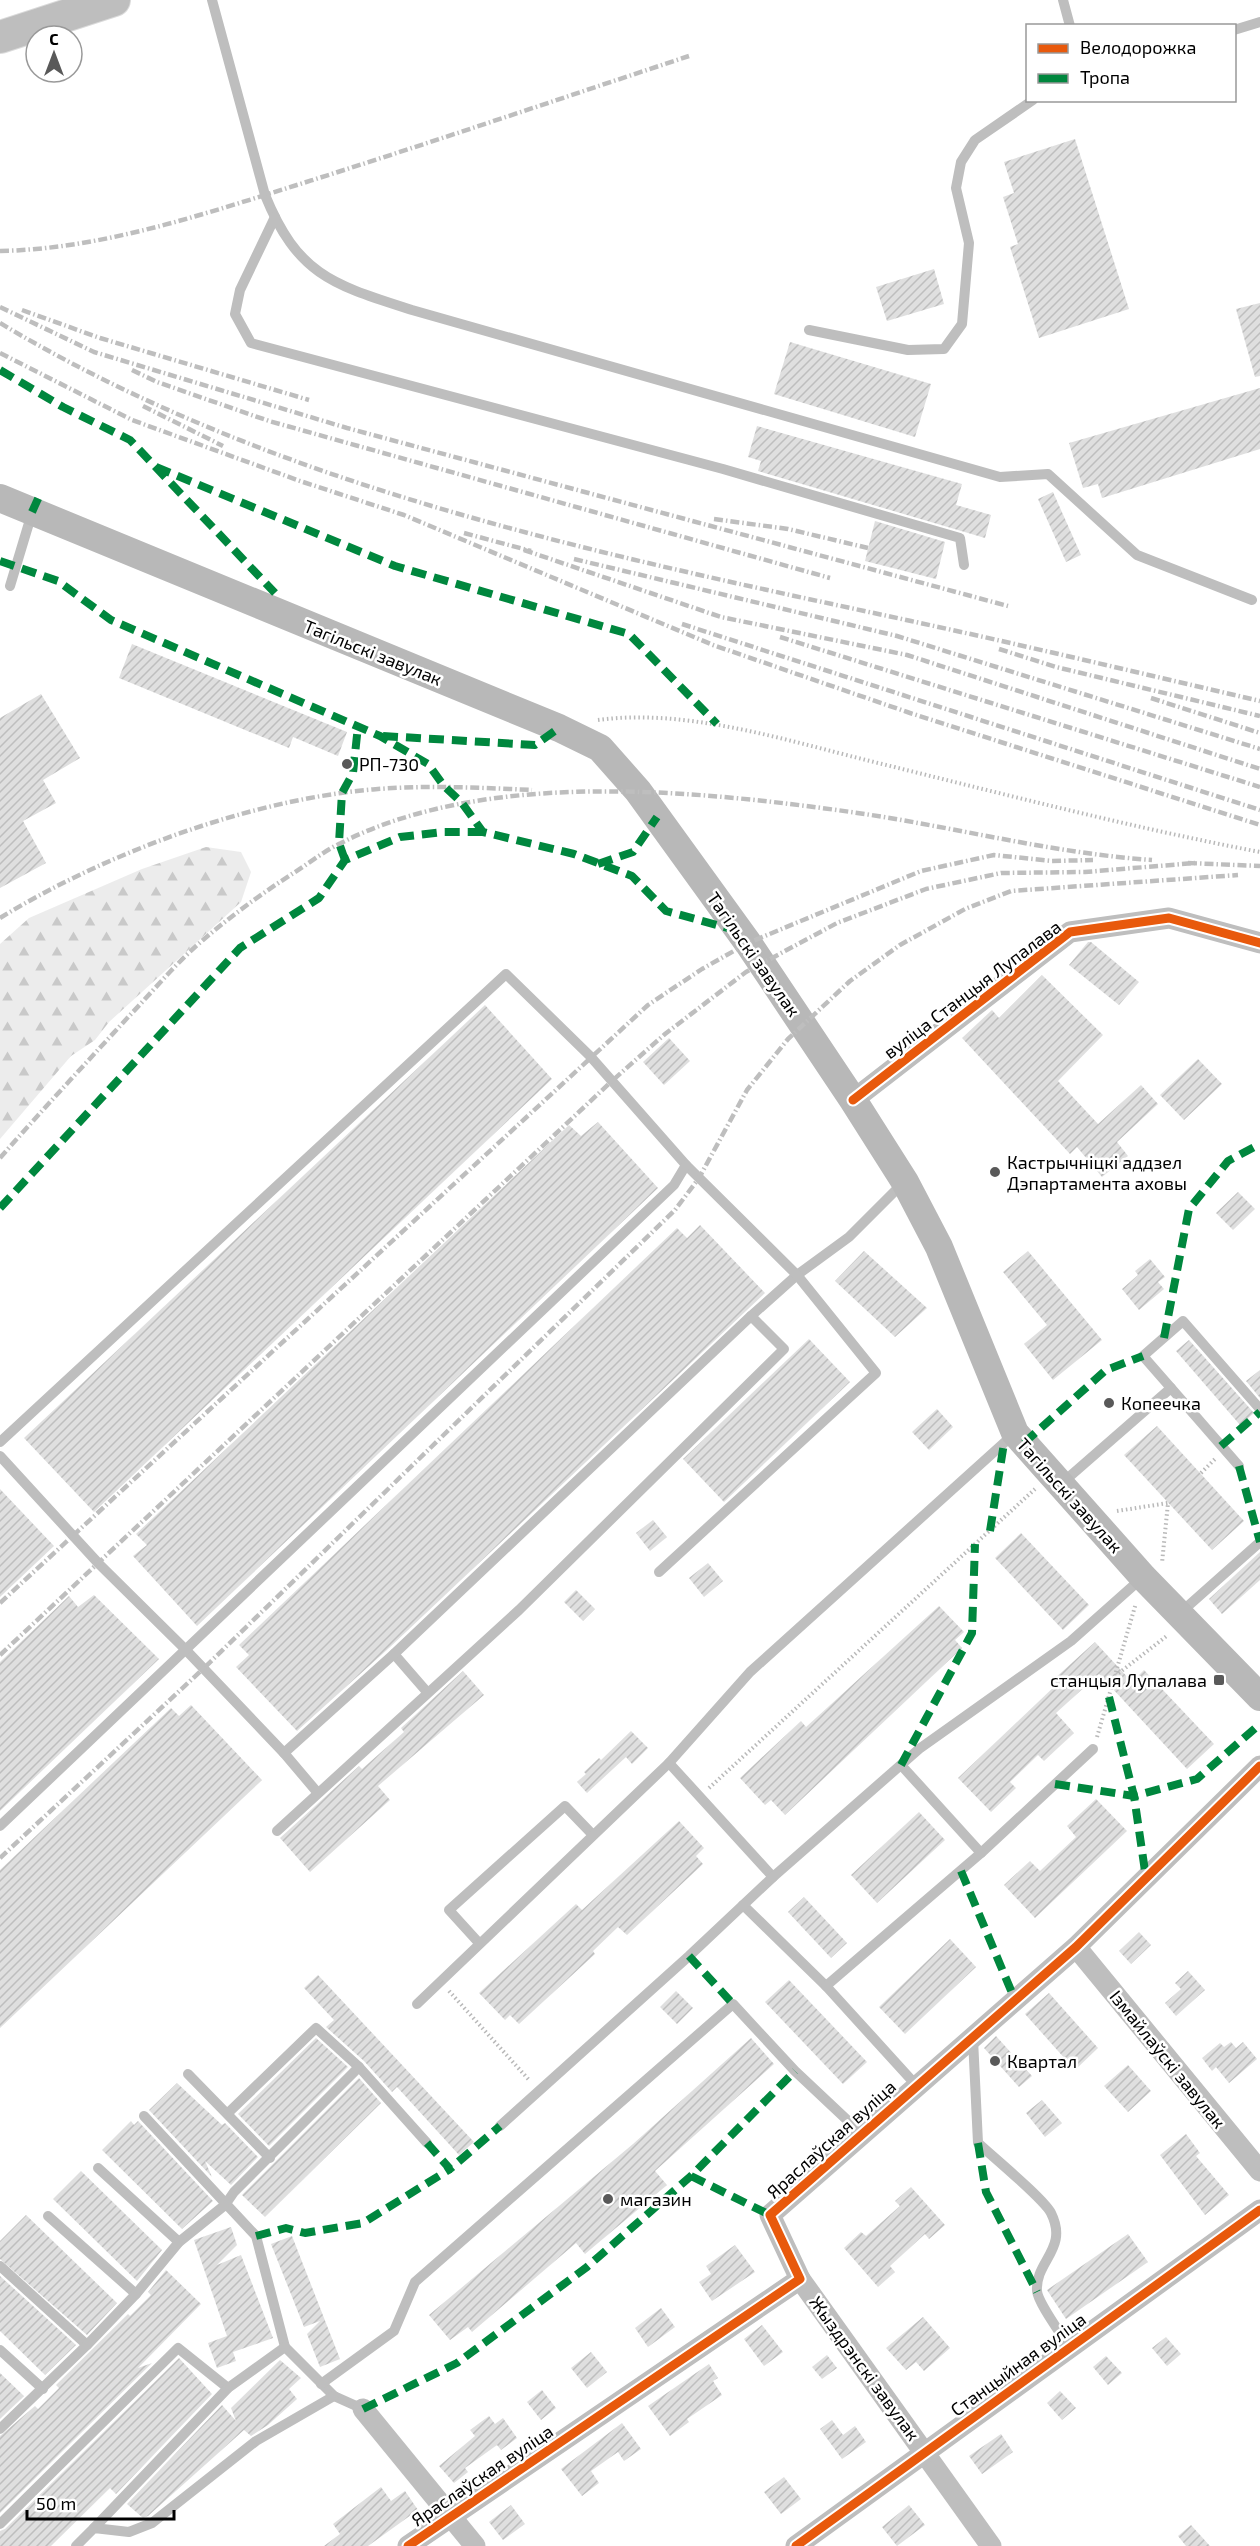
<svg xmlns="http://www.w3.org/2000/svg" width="1260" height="2546" font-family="'Exo 2',sans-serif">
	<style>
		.forest { fill: url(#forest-firs) }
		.building { fill: url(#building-hatch) }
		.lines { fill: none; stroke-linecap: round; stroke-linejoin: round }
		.primary-casing { stroke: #dbdbdb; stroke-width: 34 }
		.path { stroke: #b9b9b9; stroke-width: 4; stroke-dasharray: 1.5 3; stroke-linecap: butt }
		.service { stroke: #bebebe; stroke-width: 10 }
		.minor { stroke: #bebebe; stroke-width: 21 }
		.secondary { stroke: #b8b8b8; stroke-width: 28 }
		.primary { stroke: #bebebe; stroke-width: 32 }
		.rail { stroke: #bebebe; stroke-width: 4.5; stroke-dasharray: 9 3 1.5 3; stroke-linecap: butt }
		.quiet { stroke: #00873e; stroke-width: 8; stroke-dasharray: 15 8; stroke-linecap: butt }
		.cycleway-casing { stroke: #fff; stroke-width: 13 }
		.cycleway { stroke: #e8590c; stroke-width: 9 }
		.poi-dot { fill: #595959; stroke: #fff; stroke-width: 2 }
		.labels { text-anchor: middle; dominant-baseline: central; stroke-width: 5; stroke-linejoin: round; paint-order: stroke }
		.street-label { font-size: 18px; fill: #000; stroke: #fff }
		.poi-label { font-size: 18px; fill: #000; stroke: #fff; text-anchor: start }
	</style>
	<defs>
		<pattern id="forest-firs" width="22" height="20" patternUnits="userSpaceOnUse" patternTransform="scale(1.5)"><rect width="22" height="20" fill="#ececec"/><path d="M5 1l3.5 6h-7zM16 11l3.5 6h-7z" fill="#c9c9c9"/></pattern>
		<pattern id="building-hatch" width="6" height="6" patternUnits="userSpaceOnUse" patternTransform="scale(1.5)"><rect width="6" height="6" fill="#dfdfdf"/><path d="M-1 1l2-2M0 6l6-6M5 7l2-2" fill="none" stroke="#bebebe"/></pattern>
	</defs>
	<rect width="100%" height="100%" fill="#fff"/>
	<path class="forest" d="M206,847l35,5 10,20 -10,30 -132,120 -14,18 -24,16 -71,83v-195l29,-26 113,-49z"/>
	<g class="building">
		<path d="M1075,139l54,170 -90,29 -29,-91 8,-3 -15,-47 11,-4 -10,-31z"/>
		<path d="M934,269l10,35 -57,17 -11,-34z"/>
		<path d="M1260,303v73l-5,1 -19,-68z"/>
		<path d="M790,342l141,42 -16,53 -141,-43z"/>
		<path d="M1260,388v61l-158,49 -4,-14 -15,4 -14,-45z"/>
		<path d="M757,426l205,58 -6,21 35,10 -6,23 -227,-67 3,-10 -13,-4z"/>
		<path d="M1053,492l28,63 -15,7 -28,-63z"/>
		<path d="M875,521l70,21 -9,37 -71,-18z"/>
		<path d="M132,644l215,88 -9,24 -45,-19 -4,11 -170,-70z"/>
		<path d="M41,694l39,64 -37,22 13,23 -33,18 23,42 -46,25v-170z"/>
		<path d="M1088,942h3l48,40 -20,23 -50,-40z"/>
		<path d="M1042,975l61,60 -45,46 40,43 43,-39 17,19 -41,38 11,14 -26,21 -25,-30 -7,7 -108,-116 30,-28 7,8z"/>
		<path d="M485,1005l67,74 -458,433 -70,-74z"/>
		<path d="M669,1038l21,23 -26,24 -21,-23z"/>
		<path d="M1198,1059l24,25 -38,36 -24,-25z"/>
		<path d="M598,1122l60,66 -461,438 -64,-70 14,-11 -11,-11 433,-409 12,11z"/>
		<path d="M1238,1192l17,17 -22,21 -17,-17z"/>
		<path d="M700,1225l65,68 -376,355 -92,83 -61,-64 13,-12 -10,-10 438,-417 10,10z"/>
		<path d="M864,1251l63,57 -32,29 -60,-56z"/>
		<path d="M1028,1251l74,89 -49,40 -29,-36 23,-19 -44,-53z"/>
		<path d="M1150,1259l15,18 -7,5 6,7 -25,21 -17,-21 16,-14 -3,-4z"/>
		<path d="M809,1339l41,43 -126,120 -41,-43z"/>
		<path d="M1189,1340l65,73 -14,12 -64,-74z"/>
		<path d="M1260,1370v28l-14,-17z"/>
		<path d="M937,1409l16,18 -24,23 -17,-18z"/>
		<path d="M1157,1426l87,95 -32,29 -88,-95z"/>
		<path d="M0,1489l54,57 -54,51z"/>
		<path d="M653,1520l14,17 -17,14 -14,-18z"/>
		<path d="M1021,1533l68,72 -26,25 -68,-72z"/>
		<path d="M1260,1552v28l-38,34 -13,-15z"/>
		<path d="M708,1563l15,18 -19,16 -15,-19z"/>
		<path d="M576,1590l19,19 -12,12 -19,-19z"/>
		<path d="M94,1595l65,64 -159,152v-149l69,-66 9,11z"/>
		<path d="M939,1606l25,26 -9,8 7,8 -177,167 -14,-15 -6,5 -25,-27 61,-57 5,6z"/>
		<path d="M1095,1642l37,40 12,-12 70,74 -27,25 -88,-95 -43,39 18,20 -30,28 -6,-6 -28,27 6,6 -25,24 -33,-34 99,-94 -4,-4z"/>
		<path d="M463,1671l21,24 -106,91 12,14 -80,72 -30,-34 79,-72 3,3 42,-37 -3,-4z"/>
		<path d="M191,1705l71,75 -262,248v-158l171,-162 8,8z"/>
		<path d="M631,1731l17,17 -16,16 -6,-7 -39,36 -10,-11 9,-8 -2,-2 15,-14 2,2z"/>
		<path d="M1096,1799l31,32 -92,87 -31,-33 26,-24 10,10 36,-34 -9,-11z"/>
		<path d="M919,1812l26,28 -68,63 -26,-28z"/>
		<path d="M679,1821l25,27 -8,8 7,8 -76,71 -9,-8 -25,24 2,3 -76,70 -9,-9 -5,5 -26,-27 97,-89 6,6z"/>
		<path d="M804,1897l43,46 -16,15 -43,-46z"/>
		<path d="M1139,1932l12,13 -20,19 -12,-13z"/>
		<path d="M950,1939l26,28 -71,67 -26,-27z"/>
		<path d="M1188,1971l17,19 -29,26 -11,-13 16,-14 -6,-6z"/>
		<path d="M318,1975l156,167 -15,13 -62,-68 -5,5 -28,-31 -38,-34 8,-7 -30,-32z"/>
		<path d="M789,1980l78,82 -24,22 -78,-82z"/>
		<path d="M676,1991l17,17 -16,16 -17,-17z"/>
		<path d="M1049,1993l49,55 -23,22 -50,-56z"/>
		<path d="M996,2036l36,40 -13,11 -35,-39z"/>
		<path d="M316,2038l32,29 -79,79 -31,-32z"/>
		<path d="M751,2038l23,26 -119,107 12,14 -82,69 -9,-11 -104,89 -4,-5 -18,13 -21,-25 204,-171z"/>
		<path d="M1231,2042l5,6 7,-6 14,17 -28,24 -13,-16 -4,4 -10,-13 18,-15 4,4z"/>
		<path d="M1128,2065l23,26 -23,21 -24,-26z"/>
		<path d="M359,2078l22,25 -116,114 -23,-22z"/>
		<path d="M177,2083l45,42 3,-2 33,34 -27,28 -26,-24 7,16 -63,-67z"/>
		<path d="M1042,2100l20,23 -17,14 -19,-24z"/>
		<path d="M131,2121l3,4 4,-4 75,80 -31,28 -80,-79z"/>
		<path d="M1186,2134l14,19 -4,3 33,39 -24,20 -45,-60z"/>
		<path d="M81,2171l81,79 -25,31 -84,-82z"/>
		<path d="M911,2187l34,38 -16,14 -4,-5 -35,32 5,6 -17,15 -34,-39 17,-16 5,4 34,-30 -5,-5z"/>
		<path d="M26,2215l91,88 -30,32 -87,-76v-18z"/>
		<path d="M231,2227l6,18 -20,20 24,-10 32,83 -40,14 3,9 -19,7 -9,-25 19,-7 -33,-96z"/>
		<path d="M1128,2234l20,28 -82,57 -19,-29z"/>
		<path d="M292,2236l48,123 -20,8 -13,-33 13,-13 -16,6 -33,-83z"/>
		<path d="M735,2245l20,27 -43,29 -13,-19 12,-8 -5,-8z"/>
		<path d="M166,2270l35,34 -63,64 14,-5 -152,150v-77l35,-30 3,3 21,-21 -3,-3 72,-71 2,2 21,-21 -3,-3z"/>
		<path d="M0,2276l76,69 -31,30 -45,-44z"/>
		<path d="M661,2308l14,19 -27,20 -13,-19z"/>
		<path d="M923,2317l27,31 -26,23 -8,-9 -10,8 -20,-22z"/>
		<path d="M762,2325l21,27 -19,14 -20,-27z"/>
		<path d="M1166,2337l15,17 -14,12 -15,-18z"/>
		<path d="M591,2352l16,20 -20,16 -16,-20z"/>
		<path d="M827,2355l10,13 -15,11 -10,-12z"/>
		<path d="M1106,2356l16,17 -14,12 -15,-18z"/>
		<path d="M179,2358l33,36 -96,100 -6,-6 -59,58h-51v-15l5,-2z"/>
		<path d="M280,2360l21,18 -12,11 8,10 -29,26 -17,11 -7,-6 -96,86 -5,2 -16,-14 95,-99 14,16 -5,-13z"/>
		<path d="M709,2364l9,14 -5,3 9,14 -35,24 2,3 -19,14 -22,-30z"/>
		<path d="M0,2373l24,23 -24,23z"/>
		<path d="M542,2390l14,18 -15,12 -14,-18z"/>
		<path d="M1060,2391l16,17 -14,12 -15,-17z"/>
		<path d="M489,2416l6,8 8,-6 14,20 -16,12 -4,-5 -32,23 3,4 -14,11 -15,-17 36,-30 -5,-6z"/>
		<path d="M832,2420l11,15 12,-9 11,16 -24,17 -22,-30z"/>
		<path d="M622,2423l19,26 -17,12 -6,-9 -27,19 8,12 -17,13 -21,-27z"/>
		<path d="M1001,2434l12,18 -31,22 -13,-18z"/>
		<path d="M784,2477l17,22 -20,15 -17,-22z"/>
		<path d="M381,2487l10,14 14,-10 13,19 -50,36h-44l16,-12 -7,-10z"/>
		<path d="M511,2505l14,19 -22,16 -14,-18z"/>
		<path d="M909,2505l16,20 -28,21 -15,-19z"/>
		<path d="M1191,2525l19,21h-24l-8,-10z"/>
	</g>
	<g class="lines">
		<defs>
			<path id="primary" d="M0,37l114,-37"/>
		</defs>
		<use href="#primary" class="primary-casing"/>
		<g class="path">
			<path d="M598,720c88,-12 187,20 272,41 130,32 259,66 390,91"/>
			<path d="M1201,1473l14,-14"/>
			<path d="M1117,1511l51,-8 -6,60"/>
			<path d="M1115,1676l53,-41"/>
			<path d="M1097,1737l39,-134"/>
			<path d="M709,1788l326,-299"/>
			<path d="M449,1991l81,90"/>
		</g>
		<g class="service">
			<path d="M212,0l53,195c33,81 69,90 147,115l588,167 48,-3 89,81 115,45"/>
			<path d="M1063,0l7,26"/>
			<path d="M1234,30l26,-8"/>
			<path d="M275,217l-35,73 -5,24 16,29 472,126 237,69 4,27"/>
			<path d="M809,330l99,20 36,-1 18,-25 7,-81 -13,-55 5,-26 14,-22 58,-40"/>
			<path d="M10,586l22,-73"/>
			<path d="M751,1316l46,-41 52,-38 55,-55"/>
			<path d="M1171,1388l-28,-32 40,-35 77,88"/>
			<path d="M0,1442l506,-468 84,82 96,109 111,110 79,98 -217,199"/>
			<path d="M0,1456l99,108 85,84 100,105"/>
			<path d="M1061,1484l110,-96 68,78"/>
			<path d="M1179,1614l81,-72"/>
			<path d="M394,1654l33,38"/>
			<path d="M669,1763l104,114"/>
			<path d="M901,1765l80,88"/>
			<path d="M0,1826l674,-641 12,-20"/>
			<path d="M277,1831l242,-221 265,-261 -33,-33 -357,338 -110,99 33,39"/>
			<path d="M743,1905l83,81 90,99"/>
			<path d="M479,1943l-30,-33 116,-104 28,29"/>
			<path d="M826,1986l155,-133 112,-104"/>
			<path d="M417,2004l252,-241 81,-91 265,-239"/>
			<path d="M973,2039l5,104c15,14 66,56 73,70 18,36 -16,48 -14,78 1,12 25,44 32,56"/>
			<path d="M188,2074l82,84"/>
			<path d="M228,2113l88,-85 43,39"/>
			<path d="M144,2116l112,120 29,111 49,49 29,13"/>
			<path d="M500,2126l189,-170 84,-79 146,-128 152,-108 72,-64"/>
			<path d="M98,2168l81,74"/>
			<path d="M48,2216l88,78"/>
			<path d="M0,2266l87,79"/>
			<path d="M0,2350l43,39"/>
			<path d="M321,2384l73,-53 21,-49 318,-278 62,67 67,63"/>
			<path d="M0,2429l87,-84 49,-51 43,-52 46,-37 9,-13 125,-125 68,76"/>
			<path d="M0,2524l178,-176 50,40"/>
			<path d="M94,2528l134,-140 57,-41"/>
			<path d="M76,2546l18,-18 35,4 23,-9 104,-82 78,-45"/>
		</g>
		<g class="minor">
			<path d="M853,1100l217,-168 99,-14 91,25"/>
			<path d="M1076,1947l184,224"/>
			<path d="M800,2279l191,267"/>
			<path d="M363,2409l112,137"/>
			<path d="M408,2546l392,-267 -30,-64 306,-268 184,-181"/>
			<path d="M796,2546l464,-336"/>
		</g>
		<path class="secondary" d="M0,498l559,230 41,20 38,43 110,152 105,157 52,82 34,65 76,186 128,144 117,120"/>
		<use href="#primary" class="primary"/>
		<g class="rail">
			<path d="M0,251c102,-2 204,-37 300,-67 130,-41 259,-85 389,-128"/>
			<path d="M0,307l94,45 253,76 661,178"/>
			<path d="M22,310l78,28 209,62"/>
			<path d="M0,323c277,166 599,231 911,298 116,25 233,53 349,80"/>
			<path d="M0,353l132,67 168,61 104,34 309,130 197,68 350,112"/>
			<path d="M132,370l25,12 112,39 561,157"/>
			<path d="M143,406l80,40"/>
			<path d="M714,519l74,10 80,19"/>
			<path d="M464,533l67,18"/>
			<path d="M524,550l197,67 186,38 353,114"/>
			<path d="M574,559l323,77 363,113"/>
			<path d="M682,624l578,186"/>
			<path d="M780,637l480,150"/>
			<path d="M999,649l57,18 204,49"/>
			<path d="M1151,698l109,35"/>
			<path d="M1188,863l72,3"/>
			<path d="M0,918c98,-60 226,-109 341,-125 63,-9 127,-6 191,-3"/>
			<path d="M0,1158c43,-49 87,-96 131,-144 23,-24 46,-52 72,-74 28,-24 58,-46 89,-66 16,-10 32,-23 49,-31 145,-74 353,-53 510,-31 100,14 199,41 301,48"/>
			<path d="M0,1603l648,-598 54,-36 46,-26 173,-72 73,-16 58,6 41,-1"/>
			<path d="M0,1655l613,-575 52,-46 81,-62 91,-49 89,-34 75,-16 84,-1 110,-9"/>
			<path d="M0,1858l203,-189 472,-459 24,-32 48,-88 41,-51 62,-58 50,-36 65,-36 46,-18 227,-16"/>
		</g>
		<g class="quiet">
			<path d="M0,370l63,37 67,33 145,153"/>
			<path d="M156,467l239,99 234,68 88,90"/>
			<path d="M32,512l9,-20"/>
			<path d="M0,561l58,20 53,39 269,116 48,28 16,22 18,17 21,29 91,22 58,22 34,35 73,20"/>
			<path d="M383,736l152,9 24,-17"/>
			<path d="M345,860l-6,-17 3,-50 11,-20 5,-47"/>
			<path d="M598,864l35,-12 24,-35"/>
			<path d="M0,1208l240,-260 79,-50 26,-38 55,-23 44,-5h39"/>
			<path d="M1164,1338l25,-129 39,-48 32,-17"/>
			<path d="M1024,1443l82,-73 37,-14"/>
			<path d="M1221,1446l39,-34"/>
			<path d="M1239,1466l21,76"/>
			<path d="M990,1531l14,-88"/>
			<path d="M1109,1697l25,99 12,82"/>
			<path d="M901,1765l71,-132 3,-89"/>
			<path d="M1055,1784l79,12 63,-17 63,-55"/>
			<path d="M961,1871l54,129"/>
			<path d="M689,1956l44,48"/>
			<path d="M427,2143l23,26 50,-43"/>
			<path d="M978,2143l8,49 51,100"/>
			<path d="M691,2176l79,39"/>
			<path d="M256,2236l30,-8 19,5 58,-10 87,-54"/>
			<path d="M363,2409l94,-46 130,-96 104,-91 104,-105"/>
		</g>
		<defs>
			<g id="cycleway">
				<path d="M853,1100l217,-168 99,-14 91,25"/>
				<path d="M408,2546l392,-267 -30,-64 306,-268 184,-181"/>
				<path d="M796,2546l464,-336"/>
			</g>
		</defs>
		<use href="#cycleway" class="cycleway-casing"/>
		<use href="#cycleway" class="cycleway"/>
	</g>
	<g class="poi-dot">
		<circle cx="347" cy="764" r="6"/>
		<circle cx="995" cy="1172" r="6"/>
		<circle cx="1109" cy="1403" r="6"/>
		<rect x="1213" y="1674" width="12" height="12" rx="3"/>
		<circle cx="995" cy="2061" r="6"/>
		<circle cx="608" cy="2199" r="6"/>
	</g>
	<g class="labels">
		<g class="street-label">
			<text transform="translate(373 652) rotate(22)">Тагільскі завулак</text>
			<text transform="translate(754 954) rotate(55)">Тагільскі завулак</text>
			<text transform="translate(972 989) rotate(-37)">вуліца Станцыя Лупалава</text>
			<text transform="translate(1070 1495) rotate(48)">Тагільскі завулак</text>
			<text transform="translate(1168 2059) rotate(51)">Ізмайлаўскі завулак</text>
			<text transform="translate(831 2139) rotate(-42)">Яраслаўская вуліца</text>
			<text transform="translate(1018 2364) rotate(-36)">Станцыйная вуліца</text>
			<text transform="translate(865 2368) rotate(54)">Жыздрэнскі завулак</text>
			<text transform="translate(482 2475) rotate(-34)">Яраслаўская вуліца</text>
		</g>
		<g class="poi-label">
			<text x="359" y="764">РП-730</text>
			<text x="1007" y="1162">Кастрычніцкі аддзел<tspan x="1007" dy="21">Дэпартамента аховы</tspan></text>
			<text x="1121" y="1403">Копеечка</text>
			<text x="1207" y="1680" text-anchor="end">станцыя Лупалава</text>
			<text x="1007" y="2061">Квартал</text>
			<text x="620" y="2199">магазин</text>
		</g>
	</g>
	<rect x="1026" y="24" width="210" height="78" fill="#ffffff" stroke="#999999" stroke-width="1.5"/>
	<rect x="1038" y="44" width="30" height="9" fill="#e8590c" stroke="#999999" stroke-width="1.5"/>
	<text x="1080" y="54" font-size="18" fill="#000000">Велодорожка</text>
	<rect x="1038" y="74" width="30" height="9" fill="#00873e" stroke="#999999" stroke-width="1.5"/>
	<text x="1080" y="84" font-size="18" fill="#000000">Тропа</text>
	<g transform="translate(54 54)"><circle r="28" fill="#ffffff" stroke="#999999" stroke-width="1.5"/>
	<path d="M0-4.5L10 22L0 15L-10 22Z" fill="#595959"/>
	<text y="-9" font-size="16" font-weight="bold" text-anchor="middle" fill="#000000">С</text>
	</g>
	<path d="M27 2510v9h147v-9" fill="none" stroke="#000000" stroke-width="3"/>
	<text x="36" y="2510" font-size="18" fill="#000000" stroke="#ffffff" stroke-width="4.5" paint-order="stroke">50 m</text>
</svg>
